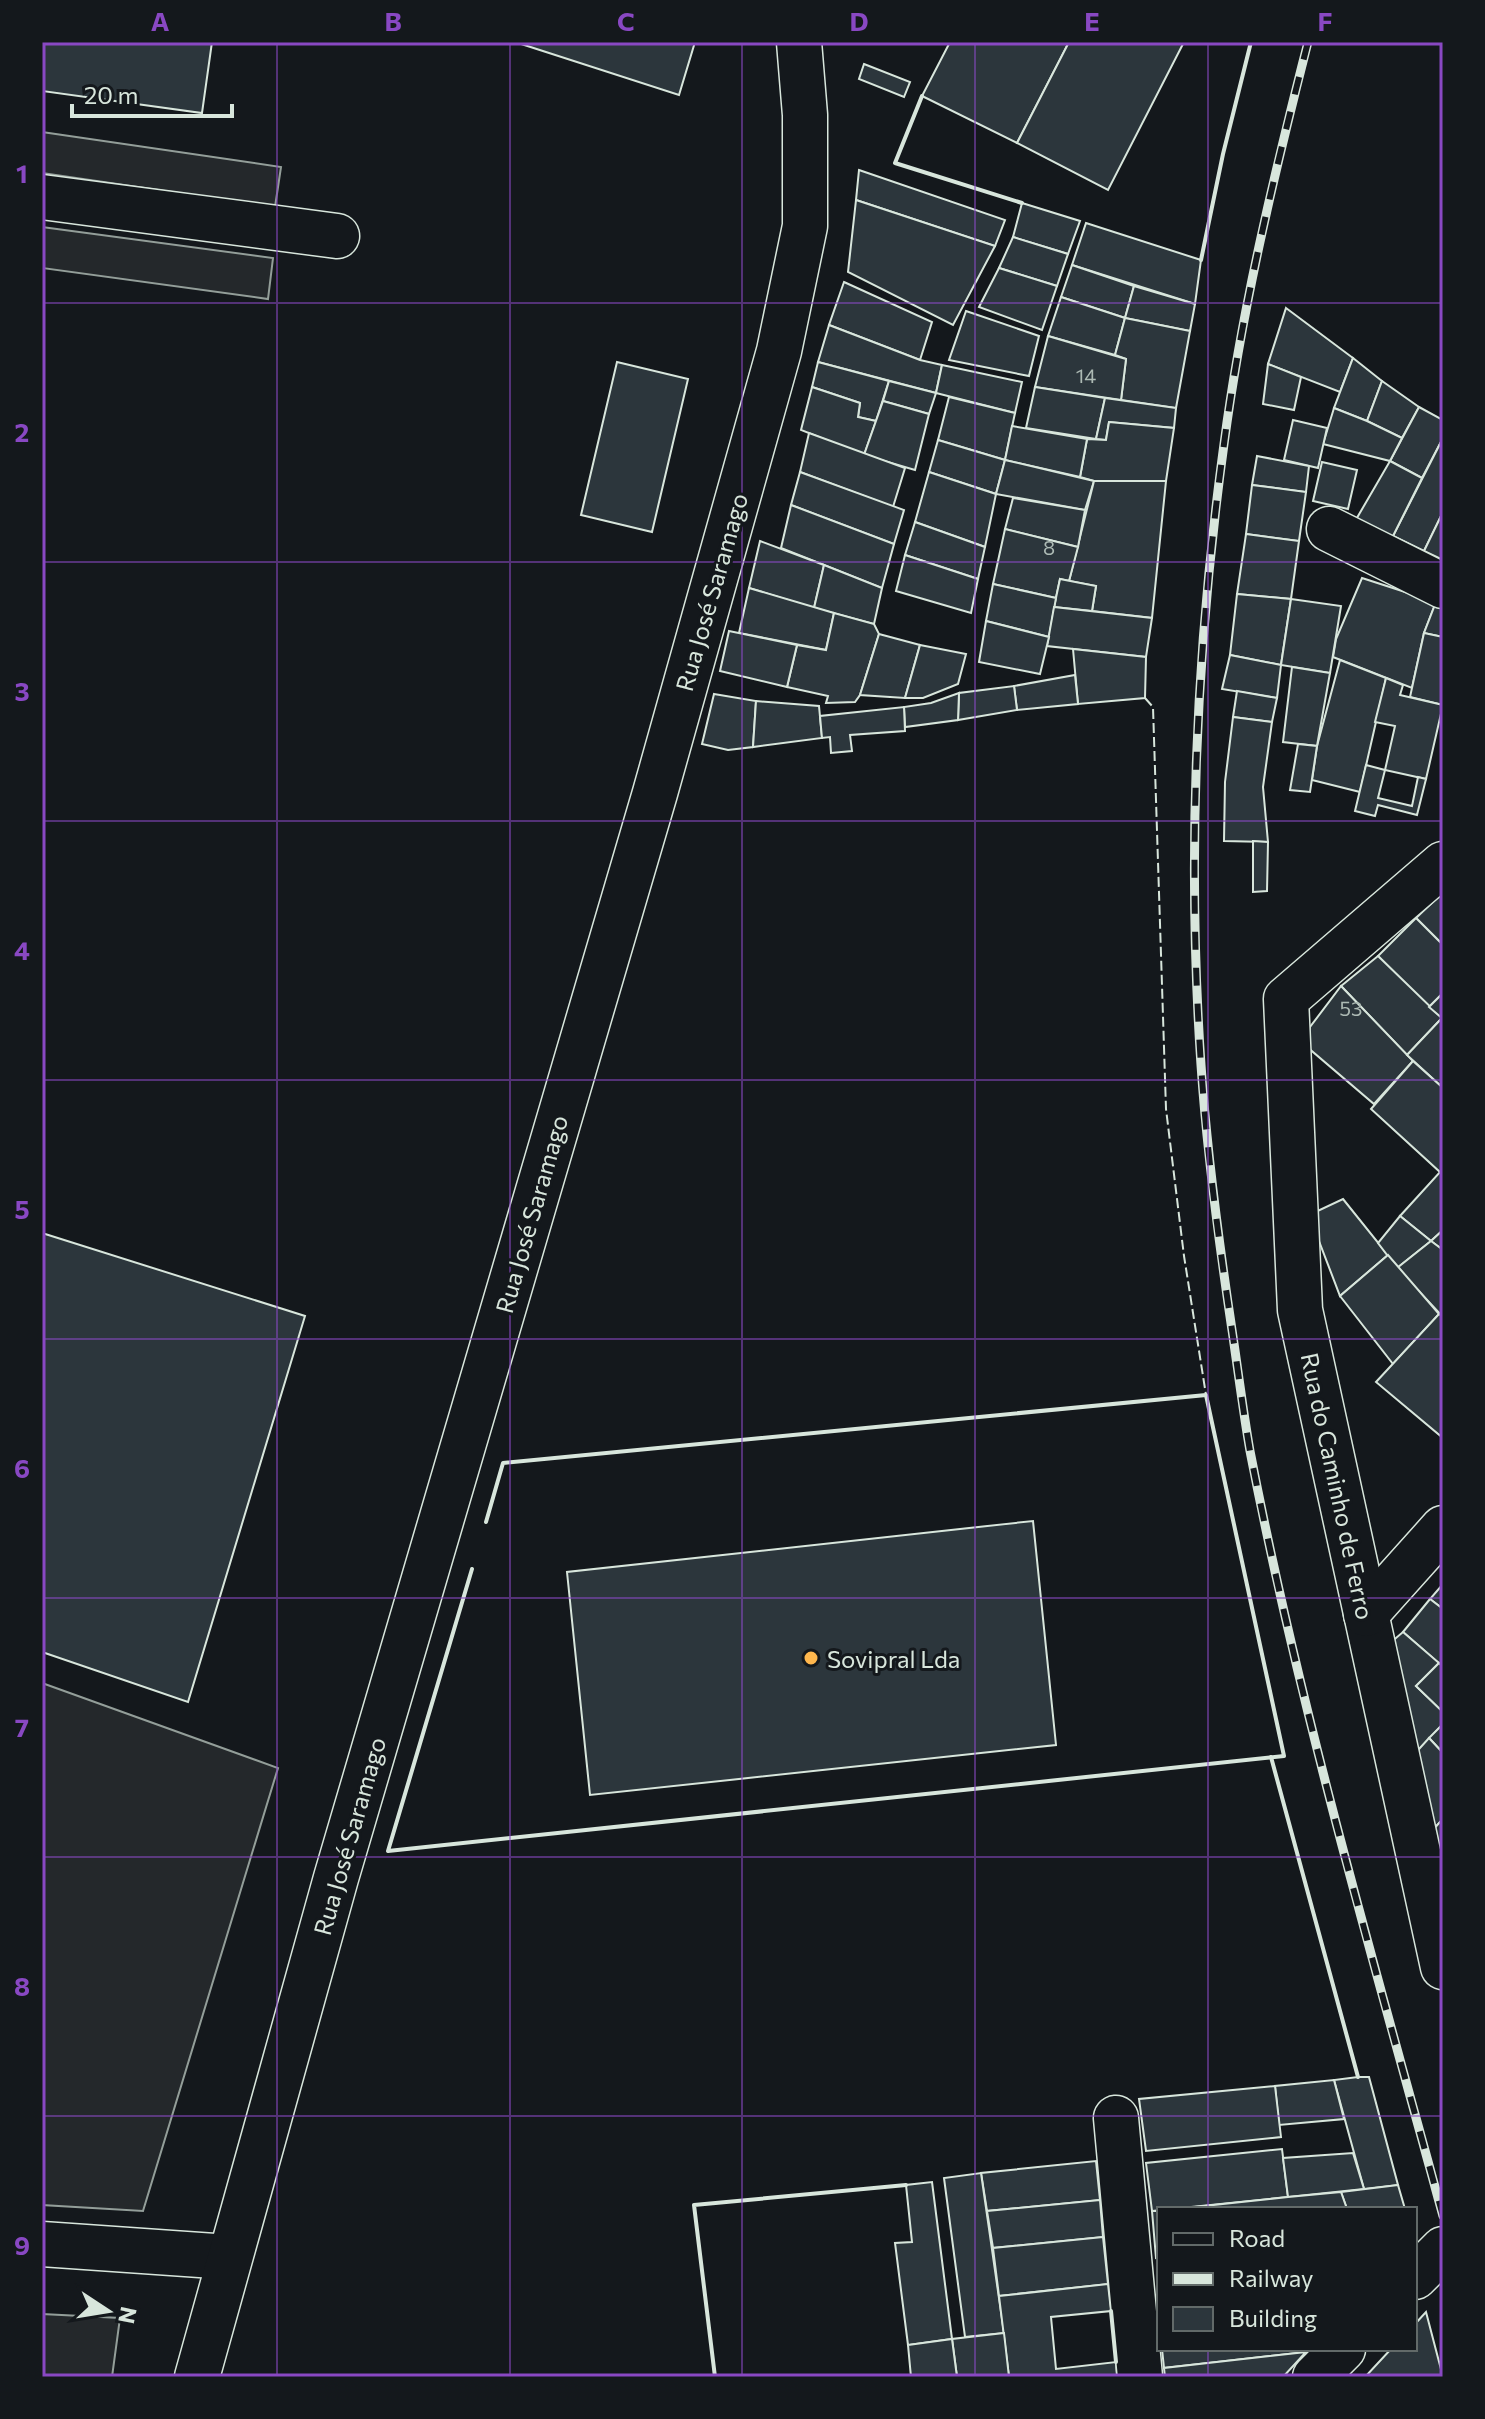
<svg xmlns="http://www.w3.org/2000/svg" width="1485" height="2419" font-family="Commissioner,sans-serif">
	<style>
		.parking { fill: #24282b; stroke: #939e99; stroke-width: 2 }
		.building { fill: #2c363c; stroke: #d8e6dc; stroke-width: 2 }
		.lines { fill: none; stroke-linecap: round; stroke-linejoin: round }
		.minor-casing { stroke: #d8e6dc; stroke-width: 47 }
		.tertiary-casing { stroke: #d8e6dc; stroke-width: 47 }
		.minor { stroke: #14181c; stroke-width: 44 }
		.tertiary { stroke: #14181c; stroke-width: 44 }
		.rail-casing { stroke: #d8e6dc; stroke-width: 9 }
		.rail { stroke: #14181c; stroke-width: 6; stroke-dasharray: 18; stroke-linecap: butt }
		.fence { stroke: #d8e6dc; stroke-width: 2; stroke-dasharray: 10 4; stroke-linecap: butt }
		.wall { stroke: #d8e6dc; stroke-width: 4 }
		.grid { fill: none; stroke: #8948c3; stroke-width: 2; stroke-opacity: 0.55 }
		.poi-dot { fill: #ffb74d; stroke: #14181c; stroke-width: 3 }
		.labels { text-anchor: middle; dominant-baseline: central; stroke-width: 6; stroke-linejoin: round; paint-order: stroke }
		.number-label { font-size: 20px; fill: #adbab4 }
		.street-label { font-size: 24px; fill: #d8e6dc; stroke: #14181c }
		.poi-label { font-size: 24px; fill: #d8e6dc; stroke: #14181c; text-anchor: start }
		.neatline { fill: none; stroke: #8948c3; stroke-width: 3 }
		.grid-label { font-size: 26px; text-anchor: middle; font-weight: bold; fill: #8948c3 }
	</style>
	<rect width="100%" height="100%" fill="#14181c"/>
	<g class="parking">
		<path d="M42,132l239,35 -6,40 -233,-34z"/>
		<path d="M42,227l231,31 -5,41 -226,-31z"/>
		<path d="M42,1683l236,85 -135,443 -101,-6z"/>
		<path d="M42,2314l78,4 -8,59h-70z"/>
	</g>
	<g class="building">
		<path d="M42,42h170l-10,71 -160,-22z"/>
		<path d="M515,42h180l-16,53z"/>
		<path d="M950,42h119l-52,101 -95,-47z"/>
		<path d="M1069,42h115l-76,148 -91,-47z"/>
		<path d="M864,64l46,18 -6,15 -45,-18z"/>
		<path d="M859,170l146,50 -10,26 -139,-46z"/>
		<path d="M856,200l139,46 -42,79 -105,-53z"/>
		<path d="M1022,203l58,18 -12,33 -55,-17z"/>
		<path d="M1086,223l115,37 -6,44 -123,-39z"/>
		<path d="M1013,237l55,17 -11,32 -58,-18z"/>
		<path d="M1072,265l62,21 -9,32 -64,-21z"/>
		<path d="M999,268l58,18 -15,44 -63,-23z"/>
		<path d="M844,282l88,40 -12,38 -91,-35z"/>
		<path d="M1134,286l61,18 -5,27 -65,-13z"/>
		<path d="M1061,297l64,21 -10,37 -67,-19z"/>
		<path d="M1286,308l67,50 -13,34 -72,-28z"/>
		<path d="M966,311l73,25 -10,40 -80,-16z"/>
		<path d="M1125,318l65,13 -14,77 -55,-8 5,-41 -11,-4z"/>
		<path d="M829,325l91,35 22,5 -6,28 -118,-31z"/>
		<path d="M1048,336l78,23 -5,41 -86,-13z"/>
		<path d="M1353,358l29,23 -15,40 -33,-13z"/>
		<path d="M617,362l71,17 -36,153 -71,-17z"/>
		<path d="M818,362l71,19 -13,40 -18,-4 2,-14 -48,-16z"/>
		<path d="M1268,364l33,13 -7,33 -31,-6z"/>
		<path d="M942,365l80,17 -7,31 -79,-20z"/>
		<path d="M889,381l47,12 -7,21 -46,-13z"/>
		<path d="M1382,381l37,26 -17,31 -35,-17z"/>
		<path d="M812,387l48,16 -2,14 18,4 -12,34 -63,-25z"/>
		<path d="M1035,387l70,11 -9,41 -70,-11z"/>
		<path d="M949,397l66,16 -10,47 -67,-20z"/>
		<path d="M1105,398l71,10 -2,20 -65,-6 -3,18 -10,-1z"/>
		<path d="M883,401l46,13 -14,56 -51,-15z"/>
		<path d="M1419,407l24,13v18l-21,40 -32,-17z"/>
		<path d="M1334,408l33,13 35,17 -12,23 -67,-17z"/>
		<path d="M1293,420l34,8 -9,40 -34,-8z"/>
		<path d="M1109,422l65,6 -8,53h-72l-14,-4 7,-38 19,1z"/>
		<path d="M1012,426l75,13 -7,38 -75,-17z"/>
		<path d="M809,433l96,35 -12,39 -93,-35z"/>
		<path d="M1443,438v74l-19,39 -31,-15z"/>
		<path d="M938,440l67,20 -9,34 -67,-22z"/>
		<path d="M1257,456l52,10 -3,26 -54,-7z"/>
		<path d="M1005,460l89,21 -9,29 -89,-16z"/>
		<path d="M1390,461l32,17 -29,58 -6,6 -33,-19z"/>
		<path d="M1322,462l35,8 -9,39 -35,-8z"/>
		<path d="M800,472l104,38 -10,34 -103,-39z"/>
		<path d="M929,472l67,22 -11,53 -70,-25z"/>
		<path d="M1094,481h72l-14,137 -60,-7 4,-25 -27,-5z"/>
		<path d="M1252,485l54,7 -7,49 -53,-7z"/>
		<path d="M1013,498l72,12 -7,37 -73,-18z"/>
		<path d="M791,505l103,39 -12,44 -101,-40z"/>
		<path d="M1443,512v48l-19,-9z"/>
		<path d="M915,522l70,25 -7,32 -73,-24z"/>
		<path d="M1005,529l73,18 -9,34 -9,-2 -4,19 -63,-14z"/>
		<path d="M1246,534l53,7 -8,58 -54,-5z"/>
		<path d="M760,541l64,24 -10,43 -65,-20z"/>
		<path d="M905,555l73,24 -7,34 -75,-22z"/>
		<path d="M824,565l58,23 -8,36 -60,-16z"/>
		<path d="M1362,578l74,24 -12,31 -12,55 -79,-31 3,-18z"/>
		<path d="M1060,579l36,7 -4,25 -38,-4z"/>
		<path d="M993,584l63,14 -7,39 -63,-16z"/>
		<path d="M749,588l85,25 -8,37 -87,-17z"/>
		<path d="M1237,594l54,5 -10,66 -51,-10z"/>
		<path d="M1291,599l50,7 -11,67 -49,-8z"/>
		<path d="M1436,602l7,2v33l-19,-4z"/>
		<path d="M1054,607l98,11 -6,39 -99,-11z"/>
		<path d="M834,613l40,11 5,10 -19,61 -5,7 -29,1 2,-7 -41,-9 10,-42 29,5z"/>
		<path d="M986,621l63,16 -9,37 -61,-12z"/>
		<path d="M729,631l68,14 -10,42 -67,-16z"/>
		<path d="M1424,633l19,4v68l-33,-8z"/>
		<path d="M879,634l41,11 -15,53 -45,-3z"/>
		<path d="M920,645l46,9 -8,30 -35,14h-18z"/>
		<path d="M1073,649l73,8 -1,41 -67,6z"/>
		<path d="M1230,655l51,10 -4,33 -55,-9z"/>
		<path d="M1340,660l46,18 -26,114 -48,-12 5,-34z"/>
		<path d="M1292,667l38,6 -13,73 -34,-4z"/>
		<path d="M1075,675l3,29 -61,6 -3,-24z"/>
		<path d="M1386,678l17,7 -3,10 43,10 -17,74 -41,-9 10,-44 -20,-4z"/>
		<path d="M1014,686l3,24 -59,10 1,-27z"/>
		<path d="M1237,691l40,7 -5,24 -39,-5z"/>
		<path d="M959,693l-1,27 -53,7 -1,-20 27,-4z"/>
		<path d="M714,694l42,7 -3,46 -25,3 -26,-6z"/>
		<path d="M756,701l63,5 3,32 -69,9z"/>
		<path d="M904,707l1,24 -55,4 2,16 -21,2 -1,-16 -8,1 -2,-22z"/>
		<path d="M1233,717l39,5 -9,65 5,55 -44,-1 1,-59z"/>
		<path d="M1298,744l19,2 -7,46 -20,-2z"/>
		<path d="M1366,765l19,5 -7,28 34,8 6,-29 8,2 -9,36 -39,-10 -3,11 -20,-5z"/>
		<path d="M1253,841l15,1 -1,49 -14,1z"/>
		<path d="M1439,896l4,4v45l-27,-27z"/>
		<path d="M1416,918l27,27v48l-14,14 -51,-51z"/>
		<path d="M1378,956l64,62 -35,37 -66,-69z"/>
		<path d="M1341,986l72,75 -39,43 -68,-58 4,-19z"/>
		<path d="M1443,993v26l-14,-12z"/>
		<path d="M1442,1018l1,1v69l-36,-33z"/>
		<path d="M1413,1061l30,27v81l-3,3 -69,-63z"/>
		<path d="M1440,1172l3,2v56l-12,11 -31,-25z"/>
		<path d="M1343,1199l45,56 -48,41 -31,-81z"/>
		<path d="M1400,1216l31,25 -34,27 -19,-25z"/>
		<path d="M1443,1230v20l-12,-9z"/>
		<path d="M42,1233l263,83 -117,386 -146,-50z"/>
		<path d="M1431,1241l12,9v67l-46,-49z"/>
		<path d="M1388,1255l51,59 -46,50 -53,-68z"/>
		<path d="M1439,1314l4,3v121l-67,-56z"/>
		<path d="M1033,1521l23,224 -466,50 -23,-223z"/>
		<path d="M1443,1584v25l-13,-10z"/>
		<path d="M1430,1599l13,10v58l-40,-35z"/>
		<path d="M1403,1632l36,31 -23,23 27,26v12l-33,35 -27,-110z"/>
		<path d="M1439,1663l4,4v45l-27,-26z"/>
		<path d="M1443,1724v29l-14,-15z"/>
		<path d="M1429,1738l14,15v71l-3,-2 -9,10 -21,-73z"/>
		<path d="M1440,1822l3,2v42l-12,-34z"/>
		<path d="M1358,2077h11l29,108 -34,4 -30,-109z"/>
		<path d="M1334,2080l10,39 -65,6 -4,-39z"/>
		<path d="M1275,2086l6,51 -135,14 -7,-52z"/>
		<path d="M1282,2149l6,48 -136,14 -6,-48z"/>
		<path d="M1353,2153l11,36 -76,8 -5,-39z"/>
		<path d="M1096,2161l4,39 -113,11 -6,-38z"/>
		<path d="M981,2173l23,160 -39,4 -21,-159z"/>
		<path d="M932,2182l20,157 -44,6 -13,-102 17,-1 -6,-57z"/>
		<path d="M1398,2185l7,24h-58l-6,-17z"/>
		<path d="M1341,2192l6,17h-171l112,-12z"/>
		<path d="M1100,2200l3,37 -110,11 -6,-37z"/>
		<path d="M1152,2211h7v46l-3,1z"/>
		<path d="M1103,2237l5,47 -109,12 -6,-48z"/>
		<path d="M1108,2284l3,27 -60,6 5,52 60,-7 1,15h-108l-10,-81z"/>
		<path d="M1426,2312l17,65h-78l26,-28h24v-25z"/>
		<path d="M1004,2333l5,44h-52l-5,-38z"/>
		<path d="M952,2339l5,38h-46l-3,-32z"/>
		<path d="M1162,2349h146l-2,3 -142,16z"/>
		<path d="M1306,2352l-23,25h-118l-1,-9z"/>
	</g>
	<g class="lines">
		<defs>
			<g id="minor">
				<path d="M42,197l295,39"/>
				<path d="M1329,529l114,57"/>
				<path d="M1443,864l-157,135 14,311 143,657"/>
				<path d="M1366,1614l77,-86"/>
				<path d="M1116,2118l24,259"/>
				<path d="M42,2244l187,13"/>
			</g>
			<g id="tertiary">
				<path d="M1415,2277l28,-28"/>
				<path d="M197,2377l139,-499 319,-1085 124,-442 26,-125v-111l-6,-73"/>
				<path d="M1315,2377l28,-28"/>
			</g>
		</defs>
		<use href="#minor" class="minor-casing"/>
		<use href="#tertiary" class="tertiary-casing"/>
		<use href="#minor" class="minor"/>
		<use href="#tertiary" class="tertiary"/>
		<defs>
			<path id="rail" d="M1308,42c-34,133 -66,266 -84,402 -28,205 -37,415 -23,621 6,89 18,178 31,265 6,40 11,81 18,121 50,259 124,512 193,765"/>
		</defs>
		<use href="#rail" class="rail-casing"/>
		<use href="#rail" class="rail"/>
		<path class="fence" d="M1145,698l8,9 13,402 18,147 22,139"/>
		<g class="wall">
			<path d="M922,96l-27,67 127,40"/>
			<path d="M1201,260l22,-106 28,-112"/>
			<path d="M472,1569l-84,282 896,-95 -78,-361 -703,68 -17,59"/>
			<path d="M1271,1757l87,320"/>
			<path d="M1111,2311l5,51"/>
			<path d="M715,2377l-21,-172 212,-20"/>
		</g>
	</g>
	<path class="grid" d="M277,42v2335M510,42v2335M742,42v2335M975,42v2335M1208,42v2167M42,303h1401M42,562h1401M42,821h1401M42,1080h1401M42,1339h1401M42,1598h1401M42,1857h1401M42,2116h1401M1208,2349v28"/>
	<circle class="poi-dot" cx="811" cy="1658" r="8"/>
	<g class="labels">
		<g class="number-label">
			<text x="1086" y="375">14</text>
			<text x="1049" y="547">8</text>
			<text x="1351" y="1008">53</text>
		</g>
		<g class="street-label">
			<text transform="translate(711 592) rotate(-74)">Rua José Saramago</text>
			<text transform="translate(531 1214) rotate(-74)">Rua José Saramago</text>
			<text transform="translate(1338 1486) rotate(78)">Rua do Caminho de Ferro</text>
			<text transform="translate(349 1836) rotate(-74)">Rua José Saramago</text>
		</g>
		<g class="poi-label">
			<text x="827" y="1658">Sovipral Lda</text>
		</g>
	</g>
	<rect width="1485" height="2419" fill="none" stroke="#14181c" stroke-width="88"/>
	<rect x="1157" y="2207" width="260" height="144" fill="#14181c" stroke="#626a69" stroke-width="2"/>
	<rect x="1173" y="2233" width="40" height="12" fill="#14181c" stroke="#626a69" stroke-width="2"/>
	<text x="1229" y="2247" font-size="24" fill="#d8e6dc">Road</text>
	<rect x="1173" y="2273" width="40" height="12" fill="#d8e6dc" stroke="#626a69" stroke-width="2"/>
	<text x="1229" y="2287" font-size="24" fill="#d8e6dc">Railway</text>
	<rect x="1173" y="2307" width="40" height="24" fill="#2c363c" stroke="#626a69" stroke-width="2"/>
	<text x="1229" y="2327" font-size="24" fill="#d8e6dc">Building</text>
	<g transform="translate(108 2311) rotate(102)" stroke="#14181c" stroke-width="6" paint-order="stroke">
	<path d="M0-6L14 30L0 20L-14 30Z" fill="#d8e6dc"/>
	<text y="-12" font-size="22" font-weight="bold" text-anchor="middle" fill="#d8e6dc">N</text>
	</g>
	<path d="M72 104v12h160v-12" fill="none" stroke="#d8e6dc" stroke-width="4"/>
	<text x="84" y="104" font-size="24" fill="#d8e6dc" stroke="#14181c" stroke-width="6" paint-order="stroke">20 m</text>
	<rect x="44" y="44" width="1397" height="2331" class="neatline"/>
	<g class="grid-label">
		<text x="160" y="31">A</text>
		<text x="393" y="31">B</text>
		<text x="626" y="31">C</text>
		<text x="859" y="31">D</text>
		<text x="1092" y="31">E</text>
		<text x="1325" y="31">F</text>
		<text x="22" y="183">1</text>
		<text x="22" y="442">2</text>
		<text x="22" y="701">3</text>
		<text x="22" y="960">4</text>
		<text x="22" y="1219">5</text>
		<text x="22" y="1478">6</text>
		<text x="22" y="1737">7</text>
		<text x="22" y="1996">8</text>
		<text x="22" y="2255">9</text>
	</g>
</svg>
